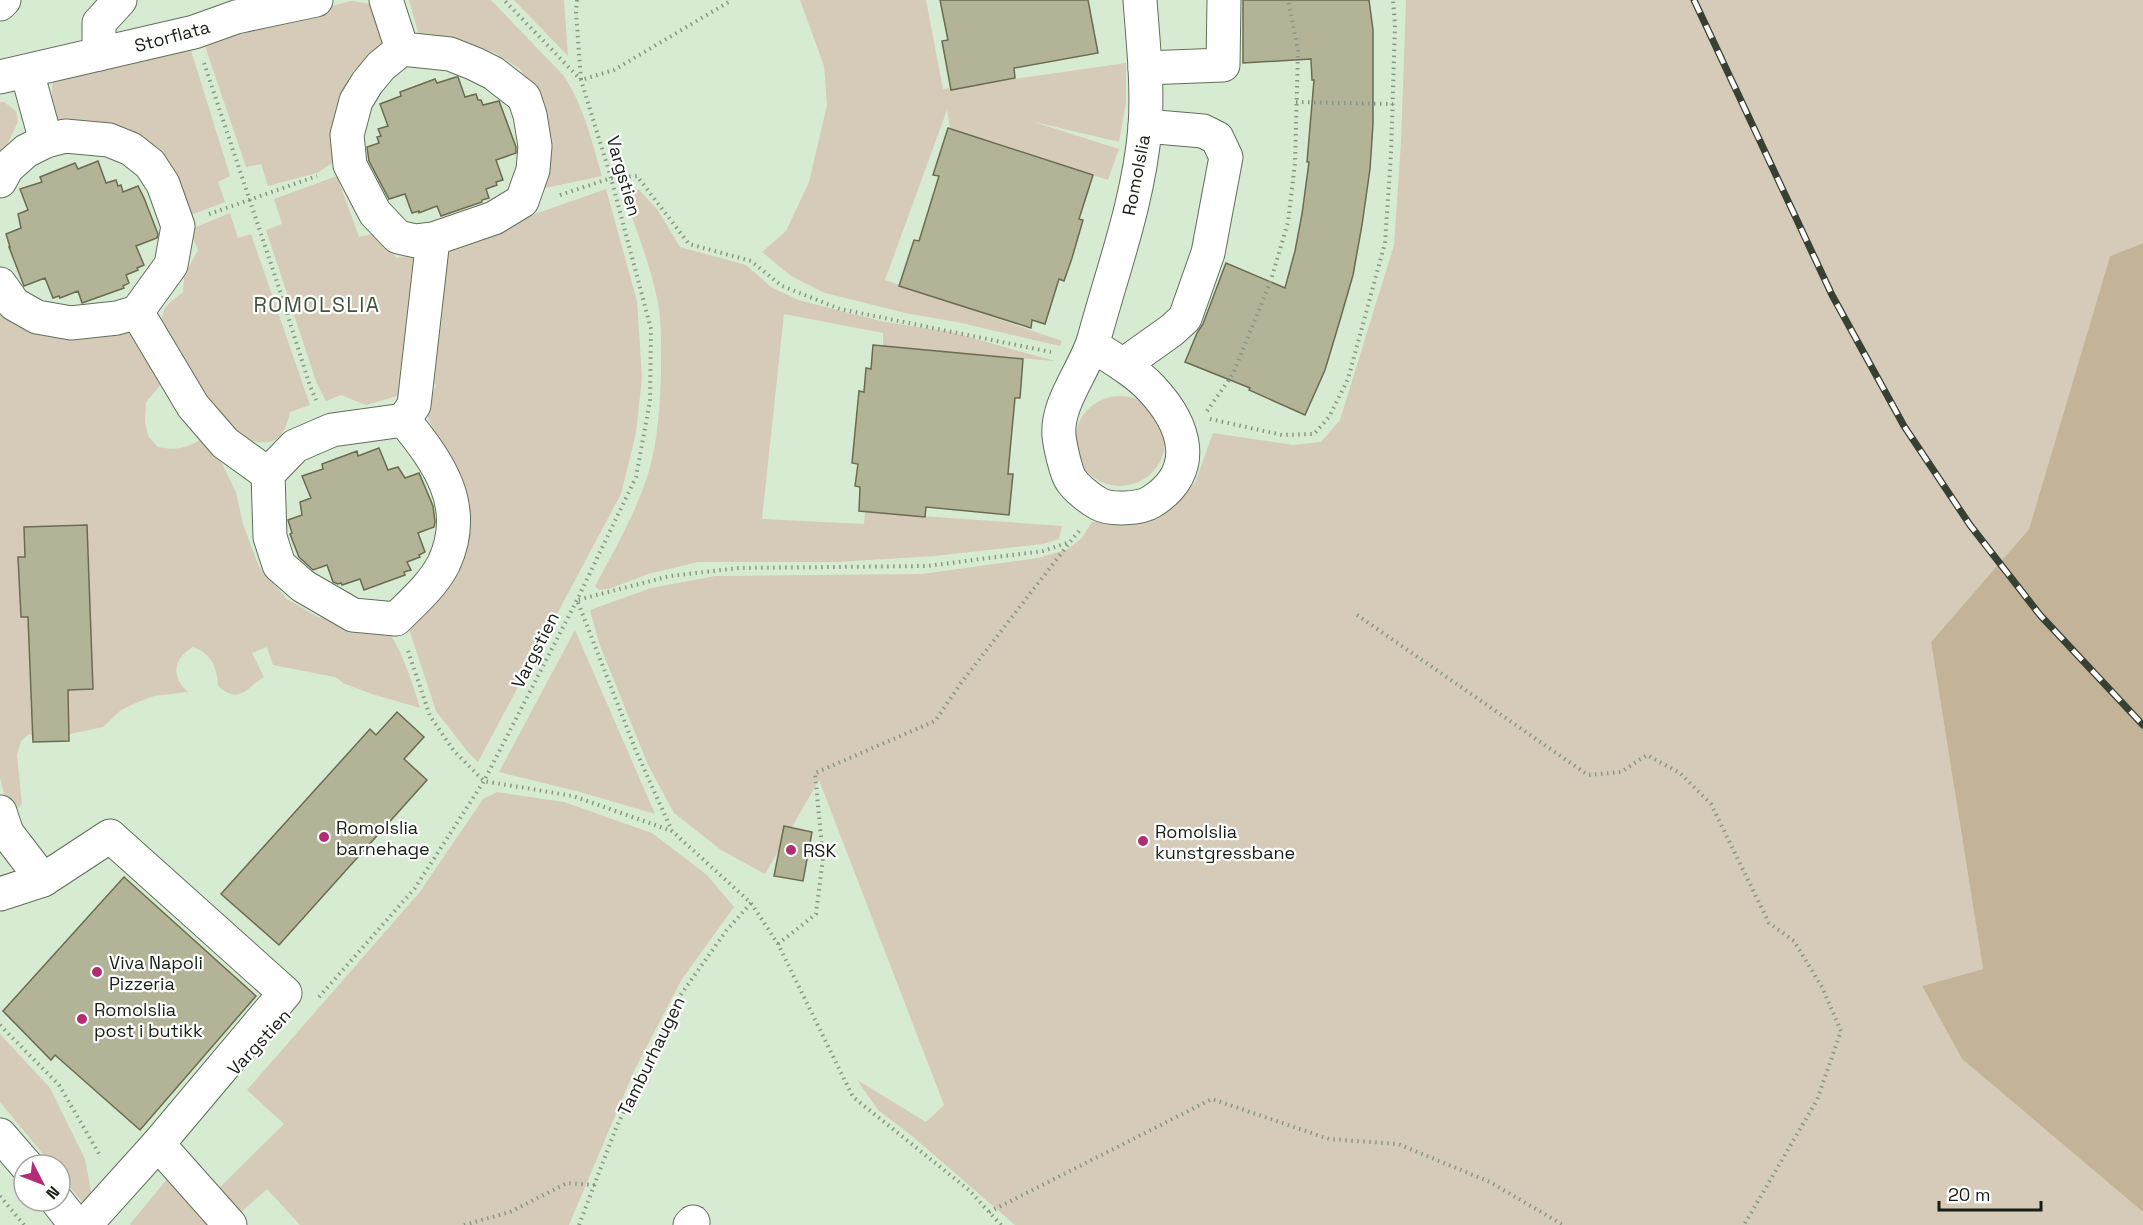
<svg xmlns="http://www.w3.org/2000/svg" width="2143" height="1225" font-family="'Space Grotesk',sans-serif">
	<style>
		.green { fill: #d6cbb8 }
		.forest { fill: #c3b499 }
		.building { fill: #b3b497; stroke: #6a6b50; stroke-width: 1.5 }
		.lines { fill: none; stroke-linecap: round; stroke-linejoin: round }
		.minor-casing { stroke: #5f705a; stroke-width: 35 }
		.path { stroke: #889785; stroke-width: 4; stroke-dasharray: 1.5 4.5; stroke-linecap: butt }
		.minor { stroke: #fff; stroke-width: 33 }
		.rail-casing { stroke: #364033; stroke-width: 7 }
		.rail { stroke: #fff; stroke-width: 4.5; stroke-dasharray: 14; stroke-linecap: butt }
		.poi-dot { fill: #b22d73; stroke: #fff; stroke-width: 2 }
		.labels { text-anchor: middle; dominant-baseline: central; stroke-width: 4.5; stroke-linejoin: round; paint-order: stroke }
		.street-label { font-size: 18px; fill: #171f15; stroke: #fff }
		.poi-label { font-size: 18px; fill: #171f15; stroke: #fff; text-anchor: start }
		.quarter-label { font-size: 21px; letter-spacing: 1.5px; fill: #42533d; stroke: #fff }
	</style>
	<rect width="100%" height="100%" fill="#d7ebd2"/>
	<g class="green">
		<path d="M409,0h82l73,76c21,33 27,63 38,100l-61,13 -4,-92 -17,-28 -25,-16 -16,-6 -35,-9h-17l-9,-6z"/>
		<path d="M514,0h50l4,56z"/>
		<path d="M800,0h126l17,89 183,-26v40l-7,39 -88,-21 88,28 -11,31 -158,-52 -3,-18 -62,170 177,61 -2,5 -103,-24 -52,-9 -80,-20 -34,-17 -29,-24 24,-21 23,-49 18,-77 -3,-39z"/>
		<path d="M1406,0h737v243l-33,13 -81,273 -98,113 52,327 -61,17 40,73 181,153v13h-1128l-103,-89 -34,-26 -21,-30 69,42 18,-17 -125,-325 -54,94 -44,-24 -47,-37 -26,-48 -49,-122 -9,-33 61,-22 64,-12 207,-2 116,-16 30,-9 14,-11 10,-16 41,3 34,-14 28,-28 18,-50 80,12 28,-3 19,-22 54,-175 7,-103z"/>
		<path d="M351,1l15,2 10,3 13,29 -17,27 -17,7 -6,8 2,22 -14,61 -20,13 -49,13 -7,-22 -15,3 -41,-121 5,-8z"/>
		<path d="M190,47l40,129 -12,6 7,20 -39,15 -22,-56 -94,-38 -18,-4v-34l5,-7z"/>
		<path d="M0,102h4l12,9 2,11 -18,37z"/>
		<path d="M337,176l22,61 22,-5 7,17 9,9 42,-10 167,-59 31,112 5,76 -6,56 -15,61 -143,268 -11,-11 -31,-40 -29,-88 42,-46 -8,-128 -16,-39 11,-25 -19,-18 -5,22 -18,8 -28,8 -25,-10 -15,6 -9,-17 -51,-154 16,-6 -8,-25z"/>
		<path d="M620,182l19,8 18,19 23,38 66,18 25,22 27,13 87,22 66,10 104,29 -172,-14v-14l-99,-19 -22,205 102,5 1,-12 197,14 -3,13 -16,5 -108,12 -98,6h-139l-50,12 -39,15 -10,1 -4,-4c20,-37 42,-75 54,-115 9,-32 11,-66 12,-99 0,-23 1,-47 -3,-69 -8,-41 -25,-81 -38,-121z"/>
		<path d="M230,213l8,25 13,-4 59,171 -20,7c-9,41 -28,32 -61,22l-67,-103c-1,-25 3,-24 21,-39l1,-16 14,-26 -9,-20z"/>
		<path d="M0,302l117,22 17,9 29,49 -17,20 -1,20 3,14 10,11c21,4 28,1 47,-10l14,21 17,34 7,32 16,43 28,32 31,18 71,15c15,24 23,50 31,76l-45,-13 -30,-11 -10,-7 -62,-12 -6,-18 -15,6 12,24c-18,11 -25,28 -46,9 -1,-19 -6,-32 -25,-39 -19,11 -23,29 -5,45l-34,4 -16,6 -17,8 -18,17 -62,13 -12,-6 -8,7 -4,14 5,49 -12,12 -10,-38z"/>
		<circle cx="1120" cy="441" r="45"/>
		<path d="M575,630l80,184 -75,-22 -81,-20z"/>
		<path d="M497,792l67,10 88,31 55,42 27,32 -52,72 -48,92 -65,154h-269l-33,-36 -29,26 -21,-25 67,-66 -37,-34 172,-197 64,-94z"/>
		<path d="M0,1034l50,54 35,71 8,43 -7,5 -26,-32v-10h-8l-52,-63z"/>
		<path d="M173,1172l47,53h-89l-1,-1z"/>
	</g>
	<path class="forest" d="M2143,243v969l-181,-153 -40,-73 61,-17 -52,-327 98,-113 81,-273z"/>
	<g class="building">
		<path d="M940,0h148l10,53 -84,15 1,10 -64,12 -9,-49 6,-1z"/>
		<path d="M1243,0h126l4,30v94l-3,45 -8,56 -9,50 -13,45 -15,50 -20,45 -56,-25 1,-2 -65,-26 12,-29 6,-9 23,-61 59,25 10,-37 7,-37 7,-52h-2l7,-82h-2l-1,-21 -68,4z"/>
		<path d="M456,77h2l7,20 11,-3 2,6h3l2,5 16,-4 17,46v6l-20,7 7,20 -7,2 1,3 -11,4 3,9 -7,2v2l-41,14 -4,-10 -18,7v-2l-7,2 -7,-19 -16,5 -20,-38 -2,-14 12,-4 -2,-6 4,-1 -3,-7 10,-3 -8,-22 21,-8 -1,-4 35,-13 2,4z"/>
		<path d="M948,128l145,47 -14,44 4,1 -11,38 -8,23 -5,-2 -14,45 -13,-4 -1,8 -132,-42 15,-46 5,1 20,-65 -6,-1z"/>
		<path d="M98,161l8,22 10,-3 2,6 3,-1 2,7 15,-6 6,12 14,36 -1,4 -21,8 8,19 -7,3 1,2 -12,5 3,8 -6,3 1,2 -42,15 -4,-12 -18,7 -1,-2 -6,2 -8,-20 -21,8 -15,-39h1l-4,-13 15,-6 -3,-14 10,-4 -8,-21 22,-7 -2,-5 35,-14 3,6z"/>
		<path d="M873,345l150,14 -3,39h-5l-5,53 -2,23h5l-4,41 -83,-8 -1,10 -66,-6 1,-24 -5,-1 3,-22 -6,-1 7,-72 5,1 2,-24 5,1z"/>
		<path d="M379,448l9,22 10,-3 7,11 14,-5 14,33 2,16 -1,5 -16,6 7,19 -6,3 1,2 -13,5 4,8 -7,2 1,3 -41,15 -4,-11 -18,6 -1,-2 -3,1 -5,-2 -6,-17 -14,5 -14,-13 -9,-23 2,-1 -4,-13 14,-5 -2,-13 11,-4 -9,-22 21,-7 -1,-5 35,-13 1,5z"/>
		<path d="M87,525l6,164 -25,1 1,51 -36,1 -5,-125h-7l-3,-60h7l-1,-30z"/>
		<path d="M397,712l27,25 -20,22 23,21 -148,165 -58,-51 149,-165 6,6z"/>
		<path d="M784,826l28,6 -9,49 -29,-5z"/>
		<path d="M124,877l132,119 -116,134 -85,-75 -4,5 -48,-49z"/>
	</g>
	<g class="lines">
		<defs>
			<g id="minor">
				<path d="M386,0l16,49"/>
				<path d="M0,4l4,-4"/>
				<path d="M402,49l48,5 25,10 18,9 31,24 6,18 5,31 -2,24 -11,31 -28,17 -61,21 -17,2 -18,-4 -23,-24 -25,-48 -3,-30 9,-34 11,-18 14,-17z"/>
				<path d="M99,54v-31l21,-23"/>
				<path d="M1145,68l78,-3 1,-65"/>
				<path d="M27,72l19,69"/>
				<path d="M0,77l194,-45 42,-15 80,-17"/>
				<path d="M0,181l7,-13 19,-17 20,-10 19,-5 44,4 22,9 19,15 13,20 15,42 -7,39 -34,47 -20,6 -46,5 -34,-6 -23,-13 -14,-20"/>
				<path d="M137,312l56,94 32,37 43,31"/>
				<path d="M1092,345c20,13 43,26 59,43 34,36 50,83 0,114 -11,7 -41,8 -52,2 -9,-5 -23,-16 -28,-24 -5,-6 -11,-35 -12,-44 -3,-33 26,-66 35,-97 19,-70 45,-139 51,-212 3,-42 -2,-85 -5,-127"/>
				<path d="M1123,365l49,-35 13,-12 23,-65 18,-96 -9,-19 -14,-7 -58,-5"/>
				<path d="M404,420c35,43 66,86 40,143 -11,22 -31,39 -48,56l-43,-4 -50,-29 -24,-21 -9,-28 -2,-63 27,-28 37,-16 72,-10 10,-15 19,-166"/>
				<path d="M0,812l7,21 36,47 -43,14"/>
				<path d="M43,880l67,-44 175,157 -127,151 -73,81"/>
				<path d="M0,1135l26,30"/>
				<path d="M158,1144l72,81"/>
				<path d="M57,1201l19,24"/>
				<path d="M690,1225l3,-3"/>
			</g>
		</defs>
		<use href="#minor" class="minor-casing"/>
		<g class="path">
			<path d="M577,0l-1,12 5,68 33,-10 118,-70"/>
			<path d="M204,63l75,225 31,98 6,14"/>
			<path d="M1296,102l97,2"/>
			<path d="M560,195l51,-17 26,-2 52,68 62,17 31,25 58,23 211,43"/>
			<path d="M209,214l108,-38"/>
			<path d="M1207,411l26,-37 38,-94 17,-58 7,-59 3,-112 -10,-51"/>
			<path d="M1210,419l72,16 32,-1 15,-17 19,-38 37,-136 6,-89 4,-129 -2,-25"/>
			<path d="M1357,615l231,160 33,-3 26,-17 33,18 31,31 58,119 25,18 28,46 19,44 -24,69 -73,125"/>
			<path d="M408,651l22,65 24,35 30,30 89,15 99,35"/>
			<path d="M778,944l38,-30 7,-56 -8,-85 120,-52 26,-38 109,-141"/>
			<path d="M319,997l96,-109 69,-107 93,-181 59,-123 14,-76 1,-72 -40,-151 -30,-98 -77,-80"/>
			<path d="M0,1025l59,60 42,72"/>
			<path d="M0,1196l24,29"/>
			<path d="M989,1212l223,-113 117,40 69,5 92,38 73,43"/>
			<path d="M464,1225l46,-13 57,-29 28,2"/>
			<path d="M579,1225l37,-97 61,-128 49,-69 25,-28"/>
			<path d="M1001,1225l-32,-35 -116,-93 -75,-153 -27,-41 -79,-72 -36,-80 -59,-151 93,-24 69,-8 188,-2 116,-15 27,-9 9,-11"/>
		</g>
		<use href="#minor" class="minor"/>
		<defs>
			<path id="rail" d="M1694,0l138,295 72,131 66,99 70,90 103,110"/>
		</defs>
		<use href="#rail" class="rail-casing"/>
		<use href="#rail" class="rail"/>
	</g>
	<g class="poi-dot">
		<circle cx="324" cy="837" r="6"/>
		<circle cx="1143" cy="841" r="6"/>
		<circle cx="791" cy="850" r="6"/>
		<circle cx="97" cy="972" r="6"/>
		<circle cx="82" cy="1019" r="6"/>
	</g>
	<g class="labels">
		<g class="street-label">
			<text transform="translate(172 36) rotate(-15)">Storflata</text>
			<text transform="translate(1136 175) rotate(-79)">Romolslia</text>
			<text transform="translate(624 176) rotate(74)">Vargstien</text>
			<text transform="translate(535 650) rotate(-63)">Vargstien</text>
			<text transform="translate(259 1042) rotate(-47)">Vargstien</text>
			<text transform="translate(651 1056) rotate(-64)">Tamburhaugen</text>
		</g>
		<g class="poi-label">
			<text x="336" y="827">Romolslia<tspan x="336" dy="21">barnehage</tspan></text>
			<text x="1155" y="831">Romolslia<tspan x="1155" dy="21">kunstgressbane</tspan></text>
			<text x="803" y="850">RSK</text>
			<text x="109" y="962">Viva Napoli<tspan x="109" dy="21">Pizzeria</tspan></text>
			<text x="94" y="1009">Romolslia<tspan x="94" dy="21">post i butikk</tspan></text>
		</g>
		<g class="quarter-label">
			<text x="317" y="304">ROMOLSLIA</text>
		</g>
	</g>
	<g transform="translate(42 1183) rotate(132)"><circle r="28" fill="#ffffff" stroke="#a2a5a1" stroke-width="1.5"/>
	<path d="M0-4.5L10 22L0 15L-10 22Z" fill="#b22d73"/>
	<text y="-9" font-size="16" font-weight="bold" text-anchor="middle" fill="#171f15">N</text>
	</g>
	<path d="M1939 1201v9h102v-9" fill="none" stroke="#171f15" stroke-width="3"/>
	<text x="1948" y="1201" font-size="18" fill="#171f15" stroke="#ffffff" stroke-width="4.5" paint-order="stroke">20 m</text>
</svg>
